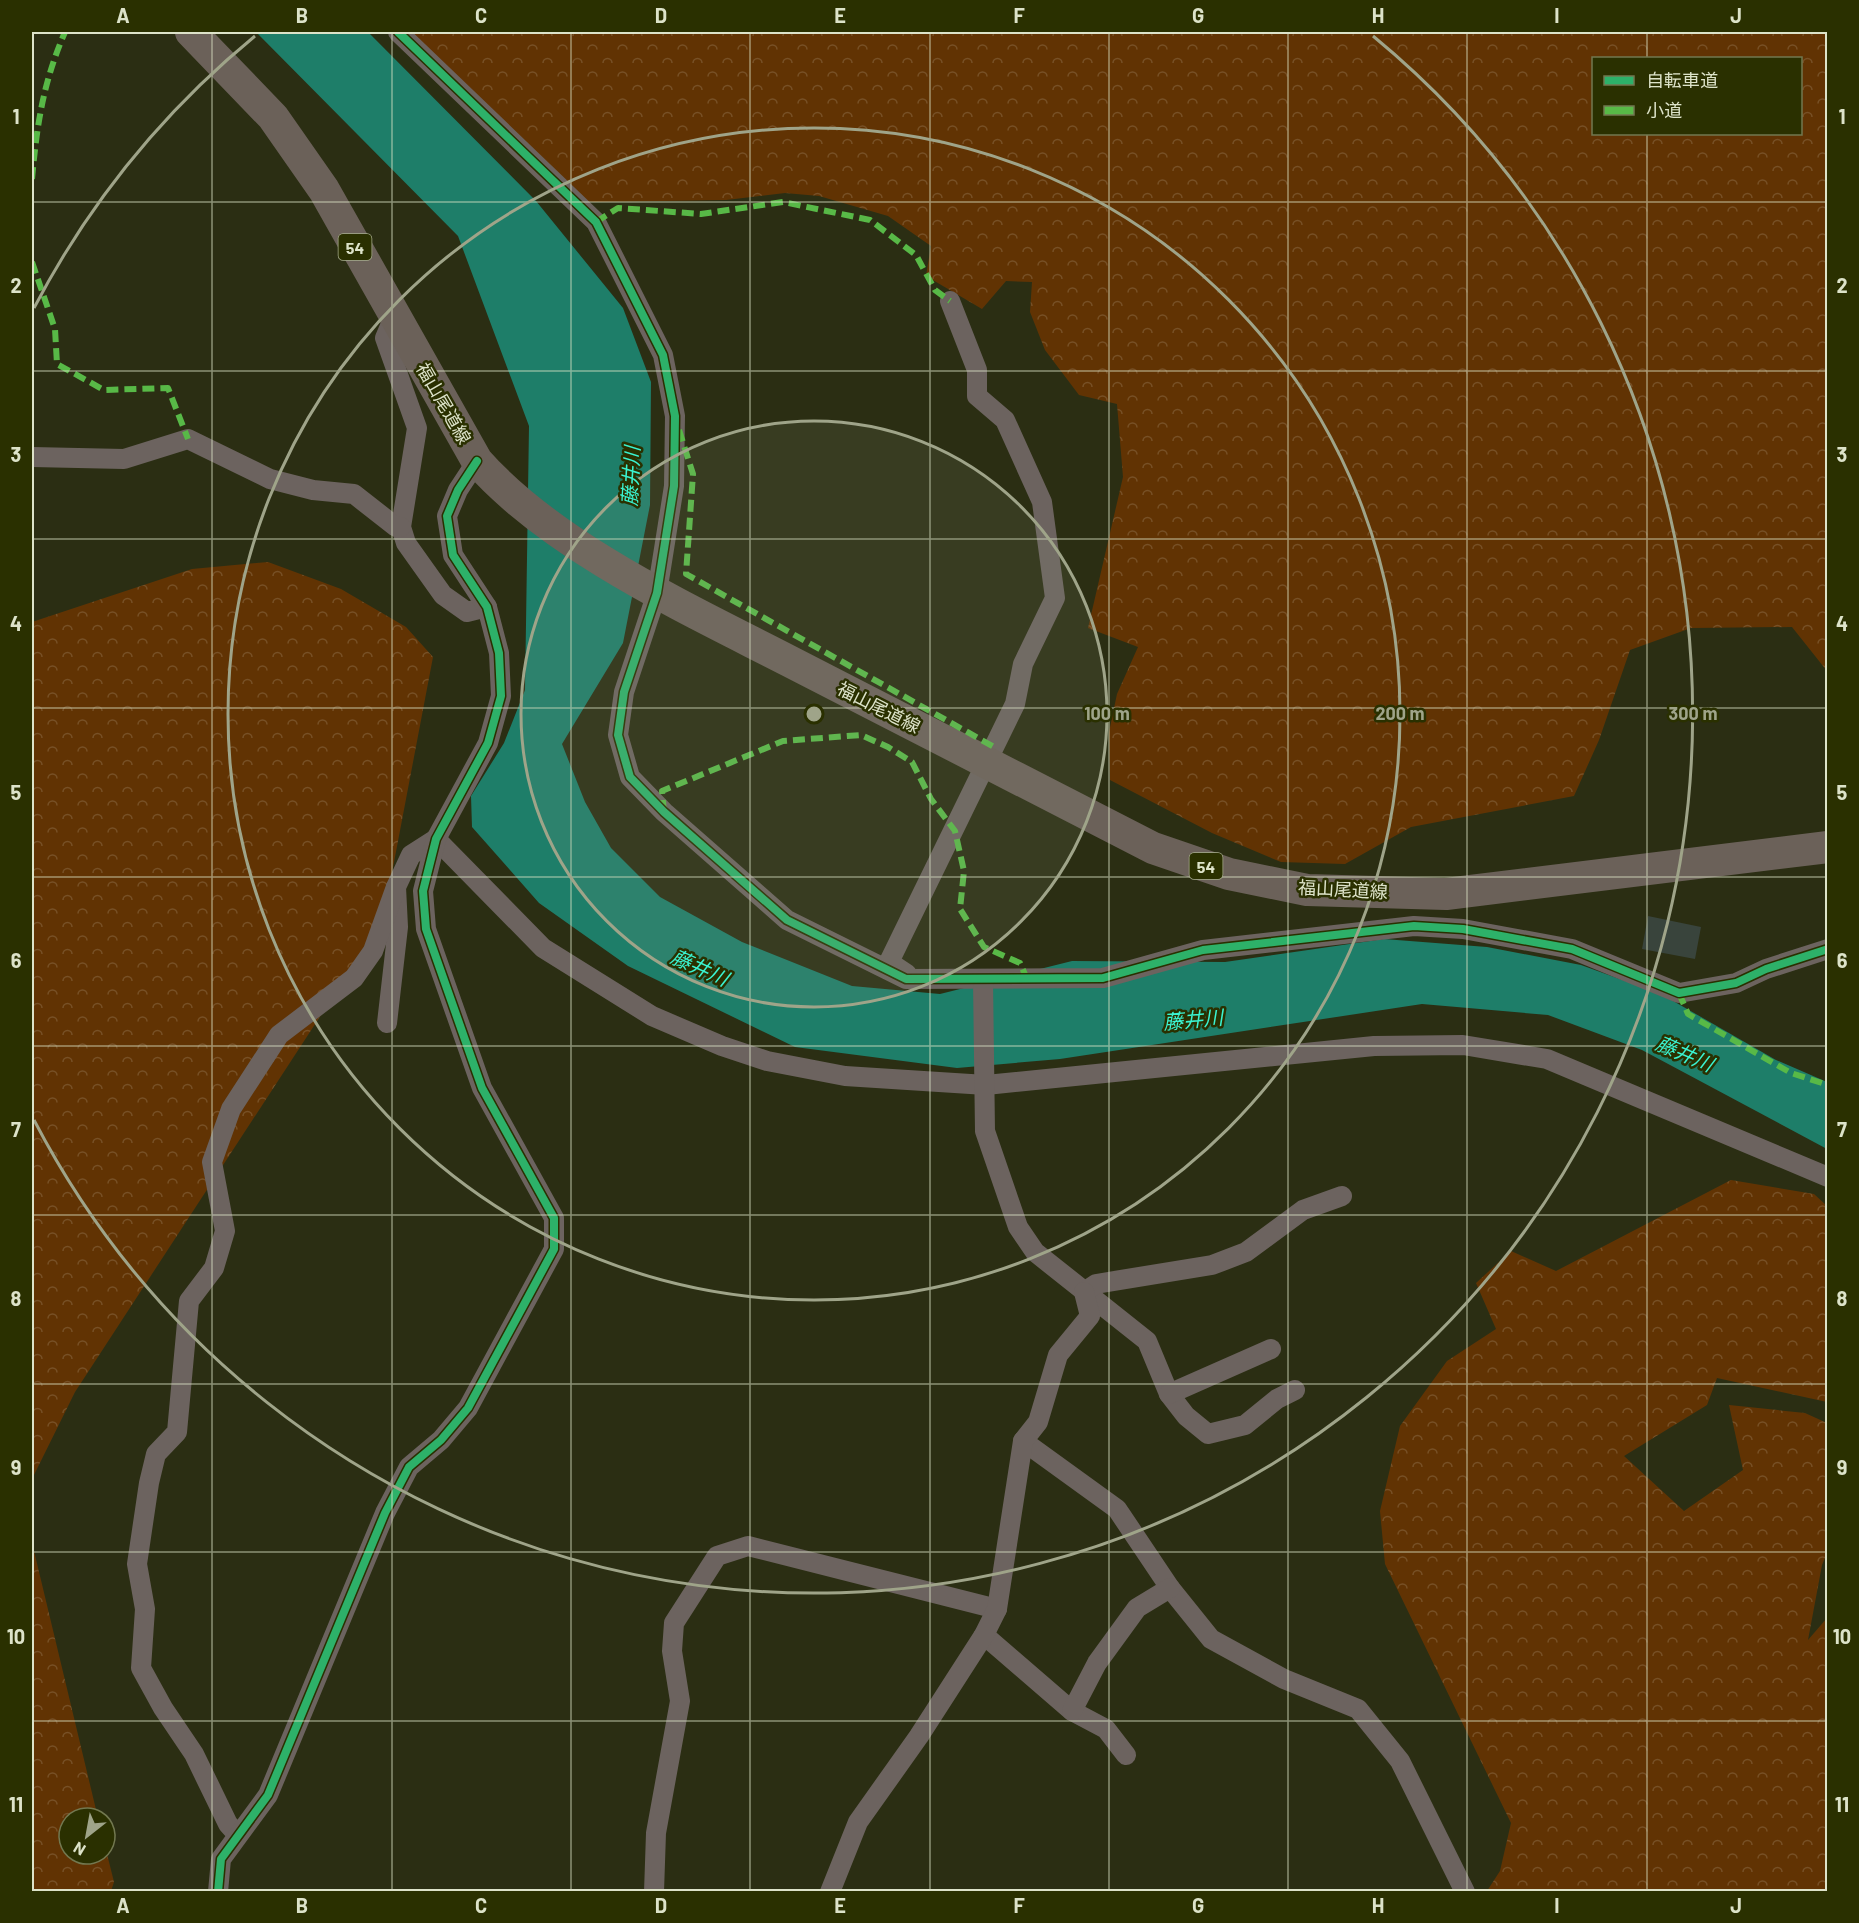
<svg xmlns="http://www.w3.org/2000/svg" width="1859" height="1923" font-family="Barlow,'Noto Sans JP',sans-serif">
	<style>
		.forest { fill: url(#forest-crowns); fill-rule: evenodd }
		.water { fill: #1e7e69 }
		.building { fill: #39443c }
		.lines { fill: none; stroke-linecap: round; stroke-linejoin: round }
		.minor { stroke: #6c635f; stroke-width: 20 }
		.primary { stroke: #6b6159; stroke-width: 32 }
		.quiet { stroke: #58b947; stroke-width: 6; stroke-dasharray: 12 6; stroke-linecap: butt }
		.cycleway-casing { stroke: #2a3000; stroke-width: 11 }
		.cycleway { stroke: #2db169; stroke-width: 8 }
		.grid { fill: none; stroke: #dde3c9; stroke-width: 1.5; stroke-opacity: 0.55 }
		.ring { fill: none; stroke: #9fa489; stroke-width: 3 }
		.labels { text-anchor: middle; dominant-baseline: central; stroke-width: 5; stroke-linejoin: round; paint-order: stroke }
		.shield { fill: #2a3000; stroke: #a7ad8d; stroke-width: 1.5 }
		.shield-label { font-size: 16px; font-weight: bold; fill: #dde3c9 }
		.street-label { font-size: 18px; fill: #dde3c9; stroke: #2a3000 }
		.water-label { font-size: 20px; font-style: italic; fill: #3af3d1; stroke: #2a3000 }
		.centre { fill: #9fa489; stroke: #2a3000; stroke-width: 3 }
		.ring-label { font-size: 18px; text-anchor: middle; font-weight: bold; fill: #9fa489; stroke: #2a3000; stroke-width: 5; stroke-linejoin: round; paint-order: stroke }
		.neatline { fill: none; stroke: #dde3c9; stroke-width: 2 }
		.grid-label { font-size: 20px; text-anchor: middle; font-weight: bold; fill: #dde3c9 }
	</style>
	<defs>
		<pattern id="forest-crowns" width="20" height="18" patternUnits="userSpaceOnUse" patternTransform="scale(1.5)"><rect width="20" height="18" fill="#613303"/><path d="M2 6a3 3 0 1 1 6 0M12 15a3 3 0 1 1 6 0" fill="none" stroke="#775026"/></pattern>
	</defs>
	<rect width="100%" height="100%" fill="#2b2e13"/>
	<g class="forest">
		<path d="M403,32h1424v639l-35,-44 -101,1 -61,22 -31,90 -25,56 -163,31 -66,37 -64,-2 -69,-29 -102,-53 -1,-48 8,-38 21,-47 -50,-19 35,-151 -6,-73 -38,-9 -34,-45 -15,-38 2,-30 -26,-1 -24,28 -56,-33 5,-30 -43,-30 -69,-20 -34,-3 -59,7 -131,2 -23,-2zM1594,58h206v76h-206z"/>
		<path d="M268,562l73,27 65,38 27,30 -50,263 -308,472 -43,87v-857l160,-53z"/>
		<path d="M1731,1180l83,14 13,12v196l-110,-24 -10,27 -83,51 60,55 59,-41 -14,-65 76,8 22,10v130l-5,12 -14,75 19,-22v273h-340l13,-20 11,-48 -126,-259 -5,-53 20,-85 47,-65 49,-32 -20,-46 35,-32 45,20z"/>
		<path d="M32,1515l2,36 64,267h-29v36h36v-8l9,36 -3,9h-79z"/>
	</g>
	<path class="water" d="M256,32h112l168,169 87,107 28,74 -1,123 -27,138 -61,101 23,58 26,46 49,49 82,45 110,44 88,8 132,-33 153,1 159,-23 103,8 94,18 80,29 115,66 51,22v67l-185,-99 -94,-35 -126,-11 -362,55 -103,9 -162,-21 -167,-81 -89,-63 -67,-76 -1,-31 33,-53 21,-53 4,-264 -71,-190z"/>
	<path class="building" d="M1648,916l53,11 -6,32 -53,-10z"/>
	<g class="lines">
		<g class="minor">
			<path d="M398,32l198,190 67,133 12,61 -1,70 -17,107 -33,99 -6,43 12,42 34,35 123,108 119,59 197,-1 100,-28 211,-24 49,3 109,20 107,44 57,-10 30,-14 62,-20"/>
			<path d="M394,317l-9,21 32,90 -16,99 5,16 37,52 24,17 20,-5"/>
			<path d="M32,457l92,2 64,-20 82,40 43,11 41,4 42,33h5"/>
			<path d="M436,839l107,109 109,68 70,30 45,15 78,15 141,9 388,-39 89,-1 84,14 281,118"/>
			<path d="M907,974l-18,-12 126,-258 8,-40 32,-66 -13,-96 -37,-82 -28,-24v-26l-27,-69"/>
			<path d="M983,980l2,151 33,96 17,25 112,89 22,53 17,22 22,18 37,-9 32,-26 18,-9"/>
			<path d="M387,1023l11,-96 -2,-40 15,-32 25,-16"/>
			<path d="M1084,1292l12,-8 116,-19 34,-13 57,-42 39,-14"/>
			<path d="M1169,1394l102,-45"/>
			<path d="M1023,1441l94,68 53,79 41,51 73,40 74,30 42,52 65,131"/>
			<path d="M984,1635l88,76 34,18 20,26"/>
			<path d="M1072,1711l25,-48 40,-55 33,-20"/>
			<path d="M237,1834l-9,-10 -34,-70 -31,-46 -22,-40 4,-59 -8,-45 12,-81 7,-29 21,-22 12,-131 25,-33 11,-37 -13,-69 19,-53 48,-74 75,-57 19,-27 23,-64"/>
			<path d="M218,1892l3,-33 47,-64 117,-282 24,-46 32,-27 27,-32 86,-159v-31l-72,-130 -56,-159 -3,-38 13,-52 52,-96 13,-47 -2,-43 -12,-46 -34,-52 -6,-39 11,-26 19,-29"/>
			<path d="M654,1892l2,-59 24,-132 -8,-50 2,-28 43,-67 31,-10 249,63"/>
			<path d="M830,1892l28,-70 61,-86 65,-101 13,-26 26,-168 15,-19 20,-67 32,-39 -6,-24"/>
		</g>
		<path class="primary" d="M191,32l82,85 51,73 153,271c76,86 211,148 312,200 122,62 243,125 364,187l76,26 78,16 139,4 382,-47"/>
		<g class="quiet">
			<path d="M32,179c5,-55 11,-96 33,-147"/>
			<path d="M596,222l22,-14 83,6 82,-12 87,18 46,35 19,35 15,11"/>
			<path d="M32,262l23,67 2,35 47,26 64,-2 20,51"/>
			<path d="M679,430l14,44 -7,100 308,173"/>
			<path d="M664,812l-2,-21 121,-50 78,-6 27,12 24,15 19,37 24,32 9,40 -4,38 24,38 36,16 7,16"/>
			<path d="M1679,993l9,21 103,59 37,12"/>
		</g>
		<defs>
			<g id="cycleway">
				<path d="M398,32l198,190 67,133 12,61 -1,70 -17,107 -33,99 -6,43 12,42 34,35 123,108 119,59 197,-1 100,-28 211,-24 49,3 109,20 107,44 57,-10 30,-14 62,-20"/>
				<path d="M218,1892l3,-33 47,-64 117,-282 24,-46 32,-27 27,-32 86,-159v-31l-72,-130 -56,-159 -3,-38 13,-52 52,-96 13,-47 -2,-43 -12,-46 -34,-52 -6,-39 11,-26 19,-29"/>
			</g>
		</defs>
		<use href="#cycleway" class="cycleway-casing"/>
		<use href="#cycleway" class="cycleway"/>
	</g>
	<path class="grid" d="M212,32v1860M392,32v1860M571,32v1860M750,32v1860M930,32v1860M1109,32v1860M1288,32v1860M1467,32v1860M1647,32v26M1647,134v1758M32,202h1796M32,371h1796M32,539h1796M32,708h1796M32,877h1796M32,1046h1796M32,1215h1796M32,1384h1796M32,1552h1796M32,1721h1796"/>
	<circle cx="814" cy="714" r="293" fill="#9fa489" fill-opacity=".12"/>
	<g class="ring">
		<circle cx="814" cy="714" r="293"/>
		<circle cx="814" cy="714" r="586"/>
		<path d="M34 308A879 879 0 0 1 255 36M1373 36A879 879 0 1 1 34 1120"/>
	</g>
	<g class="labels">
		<g class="shield">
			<rect x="338.5" y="234" width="33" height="26" rx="4.5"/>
			<rect x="1189.5" y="853" width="33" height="26" rx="4.5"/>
		</g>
		<g class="shield-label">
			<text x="355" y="247">54</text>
			<text x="1206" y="866">54</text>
		</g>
		<g class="street-label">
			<text transform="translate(444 403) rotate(60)">福山尾道線</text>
			<text transform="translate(879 707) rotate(27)">福山尾道線</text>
			<text transform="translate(1343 889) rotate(3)">福山尾道線</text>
		</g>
		<g class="water-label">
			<text transform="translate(630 476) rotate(-87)">藤井川</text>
			<text transform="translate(700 967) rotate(24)">藤井川</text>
			<text transform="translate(1193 1019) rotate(-5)">藤井川</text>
			<text transform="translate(1685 1053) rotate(23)">藤井川</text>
		</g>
	</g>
	<circle cx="814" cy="714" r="9" class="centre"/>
	<g class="ring-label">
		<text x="1107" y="720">100 m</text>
		<text x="1400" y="720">200 m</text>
		<text x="1693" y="720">300 m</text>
	</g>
	<rect width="1859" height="1923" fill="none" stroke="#2a3000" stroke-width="66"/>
	<rect x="1592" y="57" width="210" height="78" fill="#2a3000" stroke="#727850" stroke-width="1.5"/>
	<rect x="1604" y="76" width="30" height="9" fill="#2db169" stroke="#727850" stroke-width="1.5"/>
	<text x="1646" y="87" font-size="18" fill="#dde3c9">自転車道</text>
	<rect x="1604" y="106" width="30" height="9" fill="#58b947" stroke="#727850" stroke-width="1.5"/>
	<text x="1646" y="117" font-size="18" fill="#dde3c9">小道</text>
	<g transform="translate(87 1836) rotate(211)"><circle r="28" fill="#2a3000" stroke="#727850" stroke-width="1.5"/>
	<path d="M0-4.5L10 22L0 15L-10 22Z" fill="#9fa489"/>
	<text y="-9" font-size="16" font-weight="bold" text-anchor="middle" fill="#dde3c9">N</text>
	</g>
	<rect x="33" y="33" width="1793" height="1857" class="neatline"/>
	<g class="grid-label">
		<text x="123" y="23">A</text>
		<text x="302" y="23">B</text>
		<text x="481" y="23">C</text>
		<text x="661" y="23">D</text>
		<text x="840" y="23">E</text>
		<text x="1019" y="23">F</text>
		<text x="1198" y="23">G</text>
		<text x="1378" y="23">H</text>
		<text x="1557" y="23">I</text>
		<text x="1736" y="23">J</text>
		<text x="16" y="124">1</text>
		<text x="1842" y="124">1</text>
		<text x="16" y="293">2</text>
		<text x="1842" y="293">2</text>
		<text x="16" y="462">3</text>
		<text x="1842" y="462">3</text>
		<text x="16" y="631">4</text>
		<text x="1842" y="631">4</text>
		<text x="16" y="800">5</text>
		<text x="1842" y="800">5</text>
		<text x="16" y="968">6</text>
		<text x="1842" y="968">6</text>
		<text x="16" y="1137">7</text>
		<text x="1842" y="1137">7</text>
		<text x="16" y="1306">8</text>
		<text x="1842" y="1306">8</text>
		<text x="16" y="1475">9</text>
		<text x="1842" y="1475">9</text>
		<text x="16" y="1644">10</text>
		<text x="1842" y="1644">10</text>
		<text x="16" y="1812">11</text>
		<text x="1842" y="1812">11</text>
		<text x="123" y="1913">A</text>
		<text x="302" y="1913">B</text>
		<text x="481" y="1913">C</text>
		<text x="661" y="1913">D</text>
		<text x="840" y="1913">E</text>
		<text x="1019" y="1913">F</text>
		<text x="1198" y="1913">G</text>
		<text x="1378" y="1913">H</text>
		<text x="1557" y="1913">I</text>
		<text x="1736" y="1913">J</text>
	</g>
</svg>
